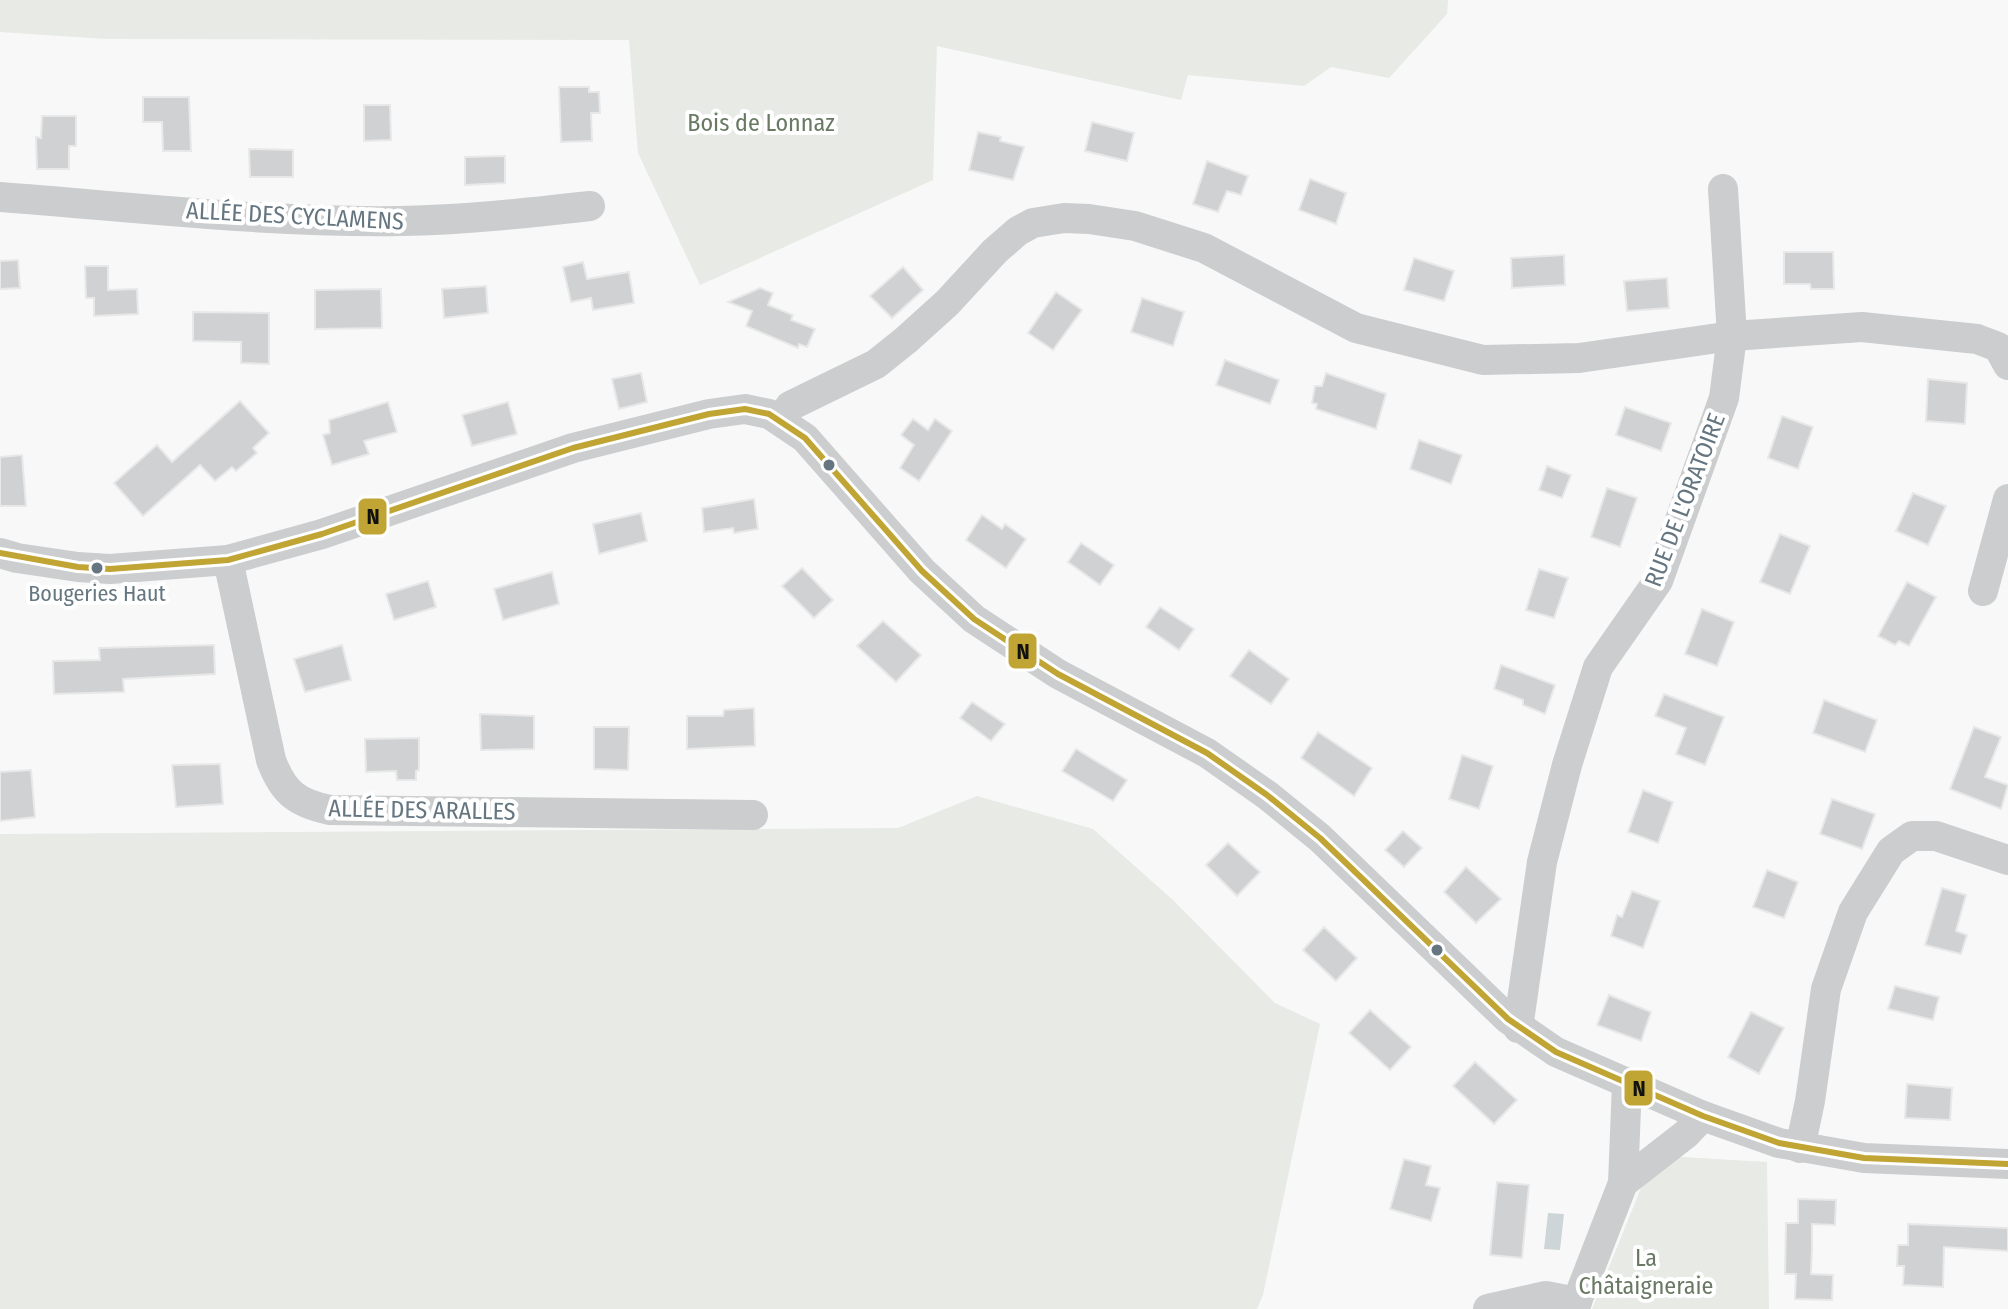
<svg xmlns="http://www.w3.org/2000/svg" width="2008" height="1309" font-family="'Fira Sans Condensed',sans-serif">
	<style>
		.green { fill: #e7eae5 }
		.water { fill: #cdd5d8 }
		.building { fill: #cfd1d2; stroke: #e8e8e8; stroke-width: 2 }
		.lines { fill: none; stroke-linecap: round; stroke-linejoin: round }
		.minor { stroke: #cbcdce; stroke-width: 30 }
		.bus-1-casing { stroke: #fff; stroke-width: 12 }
		.bus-1 { stroke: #c0a534; stroke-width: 6 }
		.bus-dot { fill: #657681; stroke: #fff; stroke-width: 3 }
		.labels { text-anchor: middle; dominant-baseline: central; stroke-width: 8; stroke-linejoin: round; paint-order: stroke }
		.bus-label { font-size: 22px; fill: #657681; stroke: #fff }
		.park-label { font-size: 24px; fill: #697964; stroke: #fff }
		.street-label { font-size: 24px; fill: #657681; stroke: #fff }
		.line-badge { stroke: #fff; stroke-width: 3 }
		.pale-badge-label { font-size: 22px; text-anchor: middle; font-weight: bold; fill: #111 }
	</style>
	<rect width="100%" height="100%" fill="#f8f8f8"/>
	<g class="green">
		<path d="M0,0h1448l-1,14 -58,64 -58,-11 -27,19 -116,-11 -7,25 -244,-54 -4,134 -233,105 -62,-132 -9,-113 -523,-1 -106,-7z"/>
		<path d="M977,796l116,33 80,71 102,103 45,21 -57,271 -6,14h-1257v-475l898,-6z"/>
		<path d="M1682,1157l85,5 2,147h-177l53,-131 23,-18z"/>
	</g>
	<path class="water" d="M1548,1213l16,1 -4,36 -16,-1z"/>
	<g class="building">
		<path d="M559,87h30v5h10l1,21h-9l1,28 -31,1z"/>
		<path d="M143,97h46l2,54h-28l-1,-29h-19z"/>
		<path d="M364,105h26l1,35 -27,1z"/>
		<path d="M42,116h34v30h-7v23h-32l-1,-32 5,1z"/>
		<path d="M1092,122l42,11 -7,28 -42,-10z"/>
		<path d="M978,132l23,5 -1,4 24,6 -11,33 -44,-10z"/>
		<path d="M249,149l44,1v27h-43z"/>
		<path d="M505,156v27l-40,2v-28z"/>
		<path d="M1207,161l41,15 -7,19 -14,-4 -9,21 -25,-8z"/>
		<path d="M1310,179l36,14 -10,31 -37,-14z"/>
		<path d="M1784,252h49l1,37h-23l-1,-5h-26z"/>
		<path d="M1564,255l1,30 -53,3 -1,-30z"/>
		<path d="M1414,258l40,13 -10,30 -40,-11z"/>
		<path d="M18,260l2,28 -20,1v-28z"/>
		<path d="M583,262l4,17 42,-7 5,31 -41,7 -2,-12 -20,4 -8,-35z"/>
		<path d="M85,266h23v24l29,-1 1,25 -44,2v-18h-8z"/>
		<path d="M903,267l20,23 -31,28 -22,-22z"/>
		<path d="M1667,278l2,30 -42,3 -3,-30z"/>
		<path d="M486,286l2,27 -44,5 -2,-29z"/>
		<path d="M760,288l13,5 -5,12 25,10 -2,5 24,9 -8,18 -8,-3 -1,4 -52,-22 6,-15 -24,-9z"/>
		<path d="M381,289l1,39 -67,1v-39z"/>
		<path d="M1056,292l26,18 -29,40 -25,-17z"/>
		<path d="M1142,298l42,14 -11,34 -42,-14z"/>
		<path d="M193,312l76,1v51l-28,-1v-21l-48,-1z"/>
		<path d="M1225,360l54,20 -9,24 -54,-19z"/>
		<path d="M641,373l6,29 -28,7 -7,-30z"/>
		<path d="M1326,373l60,21 -10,35 -60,-20 1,-5 -5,-1 3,-17h7z"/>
		<path d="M1928,379l39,4 -2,41 -39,-3z"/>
		<path d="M240,401l29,32 -16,15 4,5 -21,18 -4,-4 -17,14 -15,-16 -57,51 -29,-33 43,-38 15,17z"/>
		<path d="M388,402l9,30 -33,9 5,13 -37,11 -9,-30 7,-2 -1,-13z"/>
		<path d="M508,402l9,32 -45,12 -10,-31z"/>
		<path d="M1625,407l46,16 -10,28 -45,-16z"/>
		<path d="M1782,416l31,11 -15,42 -30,-11z"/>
		<path d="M913,419l15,11 7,-11 17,12 -33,50 -19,-13 14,-23 -13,-10z"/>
		<path d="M1419,440l43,15 -11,29 -41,-15z"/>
		<path d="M22,455l4,51h-26v-49z"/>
		<path d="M1547,466l24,9 -9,23 -23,-8z"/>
		<path d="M1607,488l30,10 -17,49 -29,-10z"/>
		<path d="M1913,493l33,13 -18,39 -32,-14z"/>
		<path d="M754,499l4,30 -24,4 -1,-5 -29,4 -2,-24z"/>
		<path d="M641,513l6,28 -48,13 -6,-30z"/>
		<path d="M982,515l20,14 3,-5 21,15 -20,29 -40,-28z"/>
		<path d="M1780,534l30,12 -20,48 -30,-12z"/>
		<path d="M1081,543l33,22 -14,20 -32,-23z"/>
		<path d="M802,568l31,32 -19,18 -32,-32z"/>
		<path d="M1539,569l29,9 -14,40 -28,-8z"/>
		<path d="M552,572l7,32 -56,16 -9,-31z"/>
		<path d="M428,581l8,26 -42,13 -8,-26z"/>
		<path d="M1907,582l29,15 -27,49 -10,-5 -4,4 -17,-9z"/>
		<path d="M1160,607l34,22 -15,21 -33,-23z"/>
		<path d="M1702,609l32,13 -17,44 -32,-12z"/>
		<path d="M883,621l38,34 -25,27 -39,-36z"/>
		<path d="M214,645l1,29 -92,5 1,13 -70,2 -1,-33 47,-1 -1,-12z"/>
		<path d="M342,645l9,35 -46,12 -11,-33z"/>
		<path d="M1249,650l40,29 -18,25 -41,-28z"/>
		<path d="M1501,665l54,20 -10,29 -22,-9v-5l-29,-11z"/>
		<path d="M1664,694l60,23 -19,48 -29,-11 10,-26 -31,-12z"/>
		<path d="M1824,700l53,20 -12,32 -52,-19z"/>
		<path d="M972,702l33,22 -14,17 -31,-23z"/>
		<path d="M754,708l1,38 -68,3v-33h36l1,-6z"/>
		<path d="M480,714l54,2v33l-53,1z"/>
		<path d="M594,727h35l-1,43 -34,-1z"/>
		<path d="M1974,727l27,10 -16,40 23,8 -7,24 -51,-20z"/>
		<path d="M1318,732l54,36 -18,28 -53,-38z"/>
		<path d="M419,738v32l-3,1v9h-19l-1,-9 -30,1 -1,-33z"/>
		<path d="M1076,749l51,31 -14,21 -51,-30z"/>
		<path d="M1462,755l31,11 -14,43 -30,-10z"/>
		<path d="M220,764l3,40 -47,3 -4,-42z"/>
		<path d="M31,770l4,47 -35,4v-49z"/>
		<path d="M1643,790l30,12 -15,41 -30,-11z"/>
		<path d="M1832,799l43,15 -13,35 -42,-15z"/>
		<path d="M1403,831l19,17 -18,19 -19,-17z"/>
		<path d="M1228,843l32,29 -23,24 -31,-31z"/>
		<path d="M1466,867l35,32 -25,24 -32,-31z"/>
		<path d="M1767,870l31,12 -14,36 -31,-11z"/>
		<path d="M1942,888l24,7 -10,36 11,4 -6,19 -36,-9z"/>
		<path d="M1632,891l28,10 -17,47 -32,-12 6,-21 5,2z"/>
		<path d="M1324,927l33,31 -21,23 -33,-31z"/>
		<path d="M1895,986l44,11 -6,23 -45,-11z"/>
		<path d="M1609,995l42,17 -10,29 -44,-16z"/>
		<path d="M1370,1010l41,37 -21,23 -41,-37z"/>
		<path d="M1751,1012l33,16 -25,46 -31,-17z"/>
		<path d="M1475,1062l42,38 -23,24 -41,-38z"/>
		<path d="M1907,1084l45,4 -2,32 -45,-2z"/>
		<path d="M1404,1159l27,7 -5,19 14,3 -9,33 -41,-12z"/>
		<path d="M1497,1182l32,3 -7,73 -32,-3z"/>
		<path d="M1798,1199l38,1 -1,25 -23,-1v25l-1,25 22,1 -1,25 -37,-1 1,-25h-11l1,-51h12z"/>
		<path d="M1908,1224l100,4v23l-64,-4 -1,40 -40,-2 1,-19h-7l1,-21h10z"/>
	</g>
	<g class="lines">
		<g class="minor">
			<path d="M0,197c133,10 268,26 401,24 63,-1 126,-8 189,-15"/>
			<path d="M781,419l9,-13 86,-42 30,-24 41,-37 48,-52 23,-20 15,-8 31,-5 25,1 46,7 69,22 152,80 127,32 96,-2 153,-22 130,-9 115,12 21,8 10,18"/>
			<path d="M0,553l17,5 61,9 32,2 118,-9 94,-26 251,-86 136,-34 36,-5 24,5 36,24 117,133 52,48 84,55 149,79 60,42 53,43 188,181 48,33 147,64 76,27 85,15 144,6"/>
			<path d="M228,560l43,200c12,32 25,43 59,50l423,5"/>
			<path d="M1983,591l25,-92"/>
			<path d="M1518,1028l24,-166 25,-97 31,-98 60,-86 66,-183 8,-62 -9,-147"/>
			<path d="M1800,1148l10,-47 16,-112 27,-77 38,-61 21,-15h24l72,24"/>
			<path d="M1623,1183l63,-49 17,-18"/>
			<path d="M1488,1309l58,-13 31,6"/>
			<path d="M1574,1309l49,-126 4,-100"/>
		</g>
		<defs>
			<path id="bus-1" d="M0,553l78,14 32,2 118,-9 94,-26 251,-86 136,-34 36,-5 24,5 36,24 117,133 52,48 84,55 149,79 60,42 53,43 188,181 48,33 147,64 76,27 85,15 144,6"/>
		</defs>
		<use href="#bus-1" class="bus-1-casing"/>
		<use href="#bus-1" class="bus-1"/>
	</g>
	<g class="bus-dot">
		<circle cx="829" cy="465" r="7"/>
		<circle cx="97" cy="568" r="7"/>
		<circle cx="1437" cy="950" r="7"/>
	</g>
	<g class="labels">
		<g class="bus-label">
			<text x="97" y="593">Bougeries Haut</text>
		</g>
		<g class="park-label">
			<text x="761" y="123">Bois de Lonnaz</text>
			<text x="1646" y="1258">La<tspan x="1646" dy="28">Châtaigneraie</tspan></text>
		</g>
		<g class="street-label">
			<text transform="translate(295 216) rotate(3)">ALLÉE DES CYCLAMENS</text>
			<text transform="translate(1685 500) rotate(-69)">RUE DE L'ORATOIRE</text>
			<text transform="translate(422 810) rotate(1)">ALLÉE DES ARALLES</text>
		</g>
	</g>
	<g class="line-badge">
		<rect x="357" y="497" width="31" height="39" rx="8" fill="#c0a534"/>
		<rect x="1007" y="632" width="31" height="38" rx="8" fill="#c0a534"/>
		<rect x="1623" y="1069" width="31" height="38" rx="8" fill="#c0a534"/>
	</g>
	<g class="pale-badge-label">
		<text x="373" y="524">N</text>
		<text x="1023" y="659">N</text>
		<text x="1639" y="1096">N</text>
	</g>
</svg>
